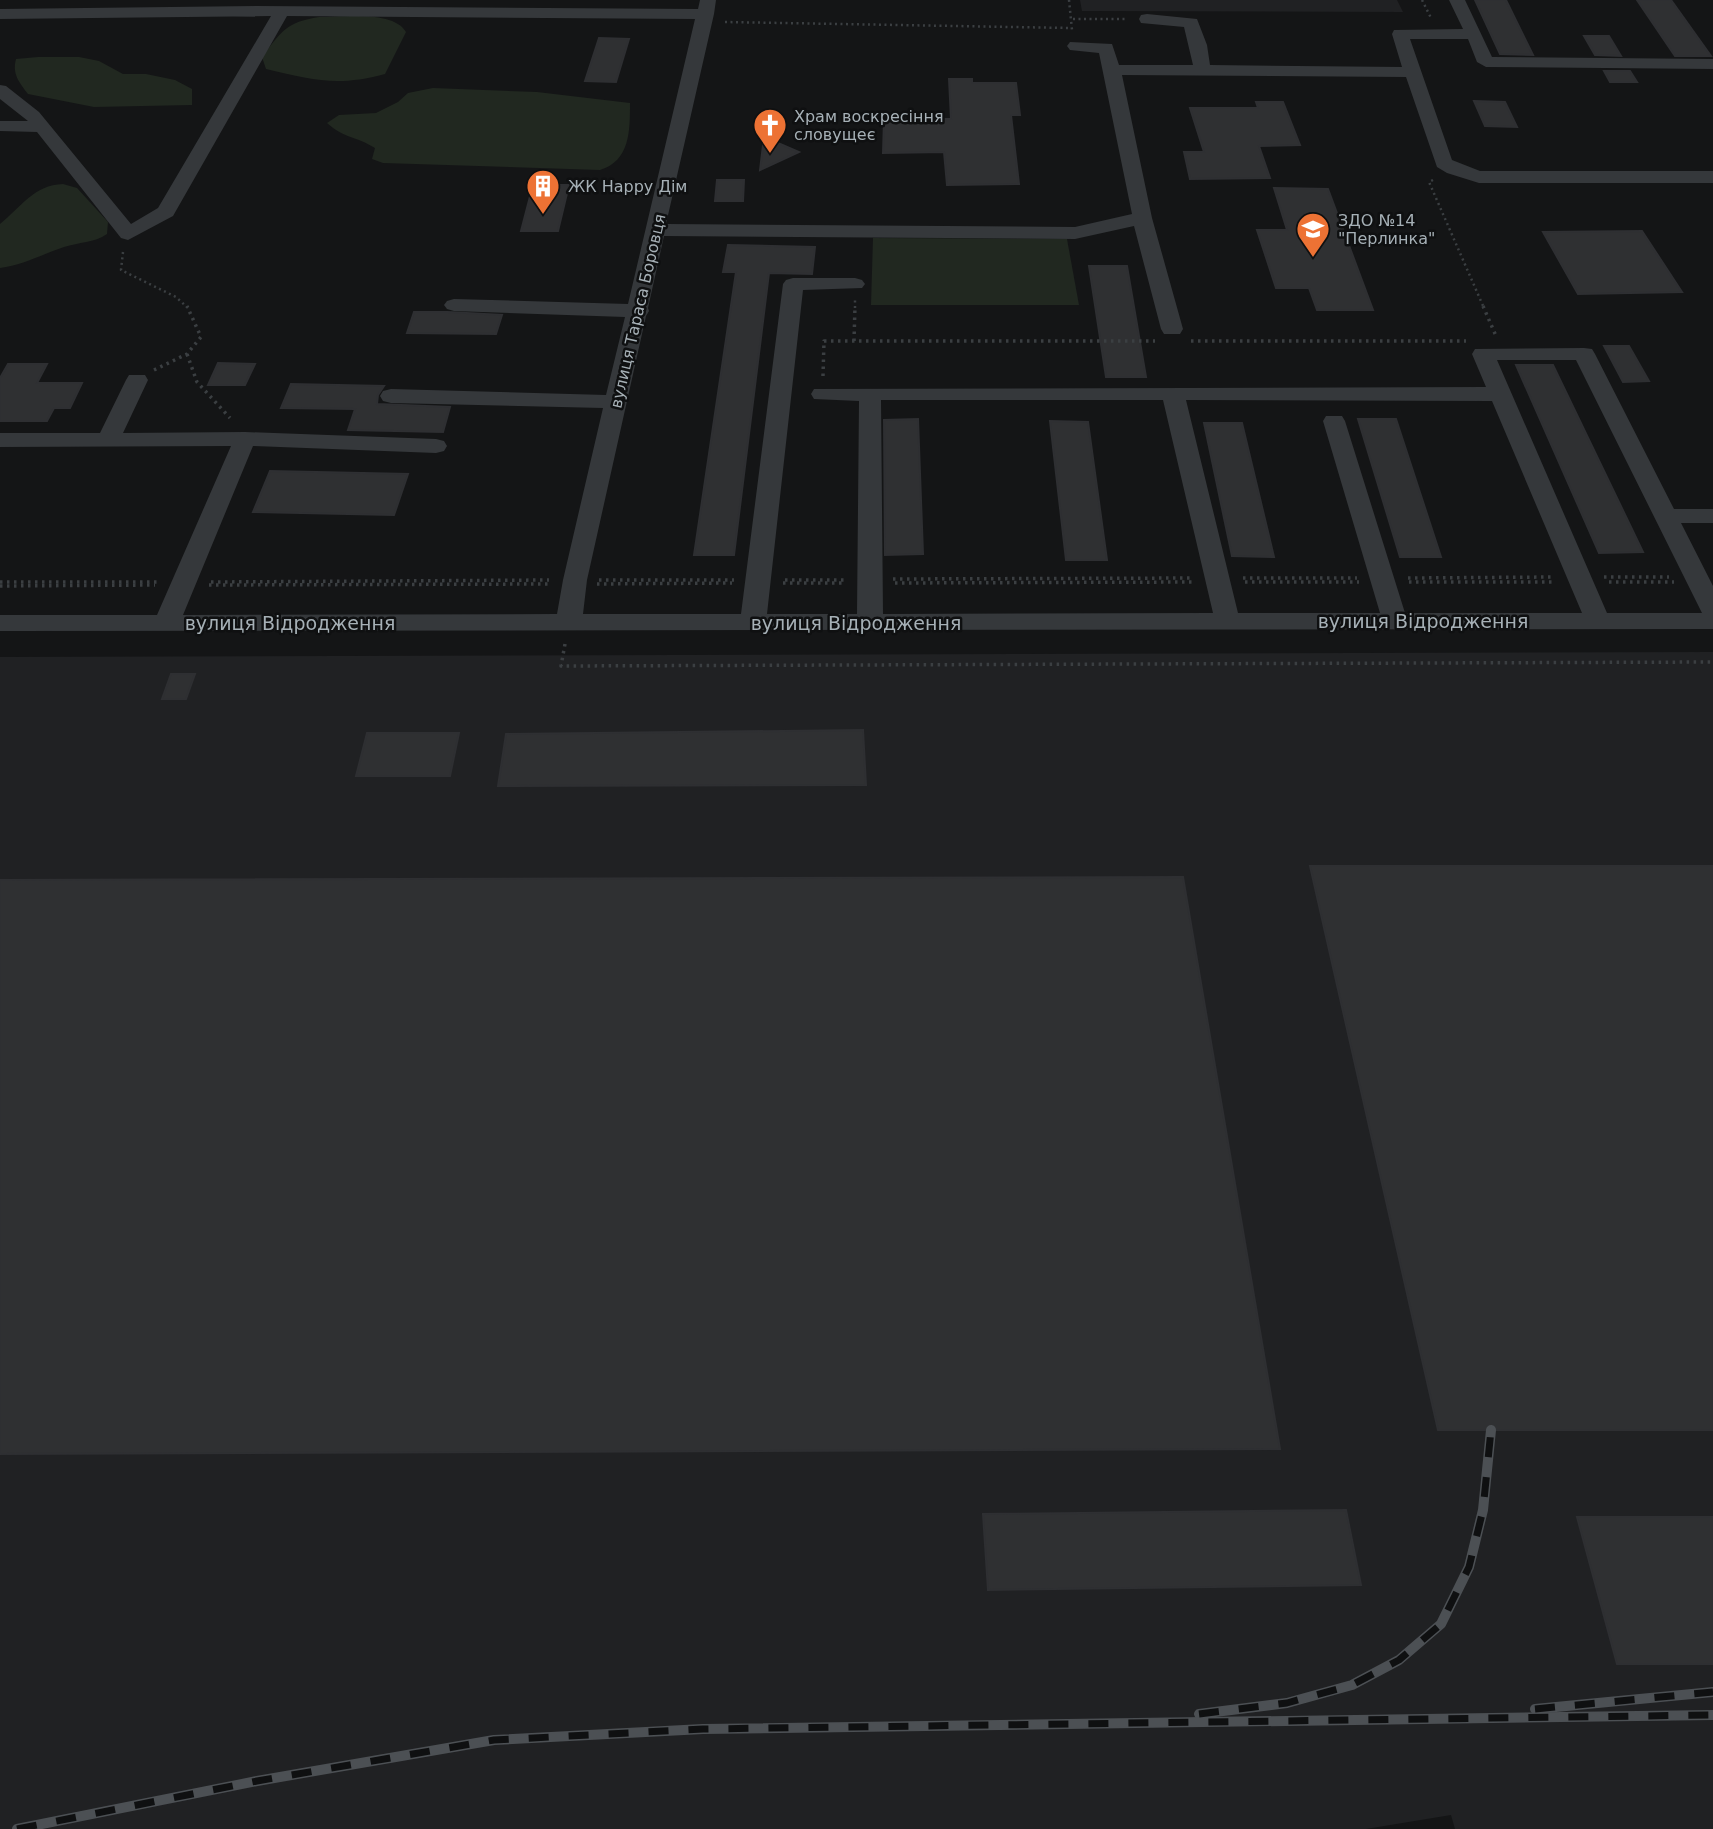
<svg xmlns="http://www.w3.org/2000/svg" width="1713" height="1829" font-family="'DejaVu Sans',sans-serif">
	<style>
		.built { fill: #202123 }
		.green { fill: #212820 }
		.building { fill: #2f3032; stroke: #2e2f32; stroke-width: 2 }
		.lines { fill: none; stroke-linecap: round; stroke-linejoin: round }
		.path-far1 { stroke: #3b3f42; stroke-width: 2.5; stroke-dasharray: 2 3.5; stroke-linecap: butt }
		.path { stroke: #3b3f42; stroke-width: 3.5; stroke-dasharray: 2.5 4.5; stroke-linecap: butt }
		.minor { fill: #35383b; fill-rule: evenodd }
		.rail-casing { stroke: #4c5054; stroke-width: 10 }
		.rail { stroke: #0f1011; stroke-width: 7; stroke-dasharray: 20; stroke-linecap: butt }
		.labels { text-anchor: middle; dominant-baseline: central; stroke-width: 5; stroke-linejoin: round; paint-order: stroke }
		.far-poi-label { font-size: 16px; fill: #a6b0b6; stroke: #0f1011; text-anchor: start }
		.far-street-label { font-size: 16px; fill: #a6b0b6; stroke: #0f1011 }
		.street-label { font-size: 19px; fill: #a6b0b6; stroke: #0f1011 }
	</style>
	<rect width="100%" height="100%" fill="#141516"/>
	<g class="built">
		<path d="M1080,0h317l6,12 -321,-1z"/>
		<path d="M1713,652v1177h-258l-4,-14 -85,14h-1366v-1172z"/>
	</g>
	<g class="green">
		<path d="M319,17c22,0 75,-7 87,15l-21,42c-48,13 -72,6 -119,-5l-4,-12c19,-25 24,-35 57,-40z"/>
		<path d="M38,57h41l20,4 24,13h23l29,6 17,9v16l-98,2 -66,-13c-9,-12 -16,-20 -12,-35z"/>
		<path d="M433,88l104,4 93,11c0,28 0,58 -30,67l-217,-7 -11,-4 3,-11c-19,-12 -30,-9 -48,-25l12,-8 37,-2 22,-11 10,-9z"/>
		<path d="M63,184l14,4 31,34 -1,12c-13,9 -28,8 -43,13 -21,7 -41,18 -64,21v-44c21,-17 34,-39 63,-40z"/>
		<path d="M873,238l194,1 12,66h-208z"/>
	</g>
	<g class="building">
		<path d="M1475,0h31l27,55 -33,-1z"/>
		<path d="M1637,0h34l40,56h-36z"/>
		<path d="M1584,36h25l12,20 -26,-1z"/>
		<path d="M599,38l30,1 -13,43 -31,-1z"/>
		<path d="M1604,71h26l7,11h-27z"/>
		<path d="M949,79h23v4h44l4,32h-9l8,69 -72,1 -3,-33 -61,1 1,-34h67z"/>
		<path d="M1474,101l31,1 12,25 -32,-1z"/>
		<path d="M1256,102h27l17,43 -41,1 11,32 -80,1 -6,-27h20l-14,-44h68z"/>
		<path d="M764,137l35,15 -39,18z"/>
		<path d="M717,180h27l-1,21h-28z"/>
		<path d="M533,185h36l-11,46h-37z"/>
		<path d="M1274,188l54,1 45,121h-56l-8,-22h-33l-19,-58h30z"/>
		<path d="M1642,231l40,61 -104,2 -35,-62z"/>
		<path d="M728,245l87,2 -3,27 -43,-1 -35,282h-40l42,-283h-13z"/>
		<path d="M1089,266h38l19,111h-40z"/>
		<path d="M414,312h34l54,3 -6,19 -89,-1z"/>
		<path d="M1604,346h25l20,35 -26,1z"/>
		<path d="M218,363l37,1 -10,21h-37z"/>
		<path d="M8,364h39l-10,19h45l-12,25h-16l-7,13h-47v-43z"/>
		<path d="M1516,365h37l90,187 -44,1z"/>
		<path d="M291,384l93,2 -6,9 -1,9 73,3 -7,25 -95,-2 7,-21 -74,-1z"/>
		<path d="M918,419l5,135 -38,1 -1,-135z"/>
		<path d="M1358,419h38l45,138h-41z"/>
		<path d="M1050,421l38,1 19,138h-41z"/>
		<path d="M1204,423h38l32,134 -42,-1z"/>
		<path d="M270,471l138,3 -14,41 -141,-3z"/>
		<path d="M171,674h24l-9,25h-24z"/>
		<path d="M863,730l3,55 -368,1 8,-52z"/>
		<path d="M367,733h92l-9,43h-94z"/>
		<path d="M1310,866h403v564h-275z"/>
		<path d="M1183,877l97,572 -1280,5v-574z"/>
		<path d="M1346,1510l15,75 -373,5 -5,-76z"/>
		<path d="M1577,1517h136v147h-96z"/>
	</g>
	<g class="lines">
		<g class="path-far1">
			<path d="M1069,0l3,30"/>
			<path d="M1422,0l9,18"/>
			<path d="M1073,19h55"/>
			<path d="M725,22l345,6"/>
			<path d="M1433,180l-4,2 55,126"/>
			<path d="M123,252l-2,18 55,27 12,11"/>
			<path d="M855,308v-8"/>
		</g>
		<g class="path">
			<path d="M1483,306l13,30"/>
			<path d="M854,341l1,-35"/>
			<path d="M1191,341h275"/>
			<path d="M187,354l10,28 33,36"/>
			<path d="M154,370l33,-16 14,-17 -14,-31"/>
			<path d="M823,376l1,-35h331"/>
			<path d="M1604,577h65"/>
			<path d="M1243,578h114"/>
			<path d="M1408,578l145,-1"/>
			<path d="M893,579l300,-1"/>
			<path d="M599,580h135"/>
			<path d="M785,580h61"/>
			<path d="M0,582h157"/>
			<path d="M211,582l338,-2"/>
			<path d="M1245,582h114"/>
			<path d="M1409,582h146"/>
			<path d="M1609,582h65"/>
			<path d="M783,583h61"/>
			<path d="M895,583l299,-1"/>
			<path d="M597,584l135,-1"/>
			<path d="M209,585l341,-1"/>
			<path d="M0,586l155,-1"/>
			<path d="M565,644l-4,22 1152,-4"/>
		</g>
		<path class="minor" d="M700,0h16l-2,14 -48,210 409,3 57,-13 -33,-161 -29,-3 -3,-4 3,-4 42,2 7,21h74l-9,-38 -43,-4 -2,-4 2,-4 6,-1 50,5 10,26 3,20 192,2 -10,-33 2,-4 69,-1 -14,-29h16l27,57 221,2v10l-227,-2 -9,-5 -9,-23h-58l42,121 28,11h233v12h-234l-32,-10 -10,-6 -31,-90 -284,-2 30,143 31,111 -3,5h-16l-3,-5 -27,-103 -59,13 -411,-3 -16,72 1,3 -3,5 -59,264 -4,34h158l42,-330 3,-4 7,-2h62l7,2 3,4 -3,4 -59,2 -36,324h90l2,-213 -45,-2 -3,-5 3,-5 672,-2 -14,-33 3,-5 109,-1 8,1 3,5 79,155h39v14h-32l32,63v43l-1713,2v-16h157l74,-169 -231,1v-14h100l26,-53 3,-5h16l3,5 -25,53 122,-1 191,7 8,2 3,5 -3,5 -8,2 -183,-7 -70,169 374,-1 6,-34 40,-172 -212,-5 -8,-2 -3,-5 3,-5 8,-2 215,6 19,-78 -171,-6 -7,-2 -3,-4 3,-4 7,-2 174,5 67,-285 -408,-3 -114,200 -45,24 -7,-2 -84,-106 -37,-1v-10h28l-28,-22v-14l6,1 33,26 92,112 27,-16 113,-192 -271,3v-10l258,-3 440,3zM1497,360h79l126,253h-95zM881,400h282l50,213 -330,1zM1186,400l306,1 90,212h-177l-60,-192 -3,-5h-16l-3,5 57,192h-142z"/>
		<defs>
			<g id="rail">
				<path d="M1535,1709l178,-17"/>
				<path d="M1199,1714l88,-11 65,-18 47,-25 42,-36 28,-57 14,-57 8,-80"/>
				<path d="M17,1829l240,-48 237,-41 209,-11 1010,-14"/>
			</g>
		</defs>
		<use href="#rail" class="rail-casing"/>
		<use href="#rail" class="rail"/>
	</g>
	<defs>
		<symbol id="church-pin" viewBox="-11 -11 22 30"><path d="M0 17L-7.5 6A9.5 9.5 0 1 1 7.5 6Z" fill="#ed7234" stroke="#0f1011"/><path d="M-1.2-6h2.4v3.5h3.3v2.4h-3.3V6h-2.4V-.1h-3.3v-2.4h3.3Z" fill="#fff"/></symbol>
		<symbol id="building-pin" viewBox="-11 -11 22 30"><path d="M0 17L-7.5 6A9.5 9.5 0 1 1 7.5 6Z" fill="#ed7234" stroke="#0f1011"/><path d="M-4-6H4V6H1V3H-1V6H-4ZM-2.5-4.3h1.7v1.8h-1.7ZM.8-4.3h1.7v1.8H.8ZM-2.5-1h1.7V.8h-1.7ZM.8-1h1.7V.8H.8Z" fill="#fff"/></symbol>
		<symbol id="school-pin" viewBox="-11 -11 22 30"><path d="M0 17L-7.5 6A9.5 9.5 0 1 1 7.5 6Z" fill="#ed7234" stroke="#0f1011"/><path d="M0-5L7-2L0 1L-7-2ZM-4 1L0 2.5L4 1V4Q0 6-4 4Z" fill="#fff"/></symbol>
	</defs>
	<g fill-rule="evenodd">
		<use href="#church-pin" x="751" y="106" width="38" height="52"/>
		<use href="#building-pin" x="524" y="167" width="38" height="52"/>
		<use href="#school-pin" x="1294" y="210" width="38" height="52"/>
	</g>
	<g class="labels">
		<g class="far-poi-label">
			<text x="794" y="116">Храм воскресіння<tspan x="794" dy="18">словущеє</tspan></text>
			<text x="568" y="186">ЖК Happy Дім</text>
			<text x="1338" y="220">ЗДО №14<tspan x="1338" dy="18">"Перлинка"</tspan></text>
		</g>
		<g class="far-street-label">
			<text transform="translate(638 311) rotate(-77)">вулиця Тараса Боровця</text>
		</g>
		<g class="street-label">
			<text x="1423" y="621">вулиця Відродження</text>
			<text x="290" y="623">вулиця Відродження</text>
			<text x="856" y="623">вулиця Відродження</text>
		</g>
	</g>
</svg>
